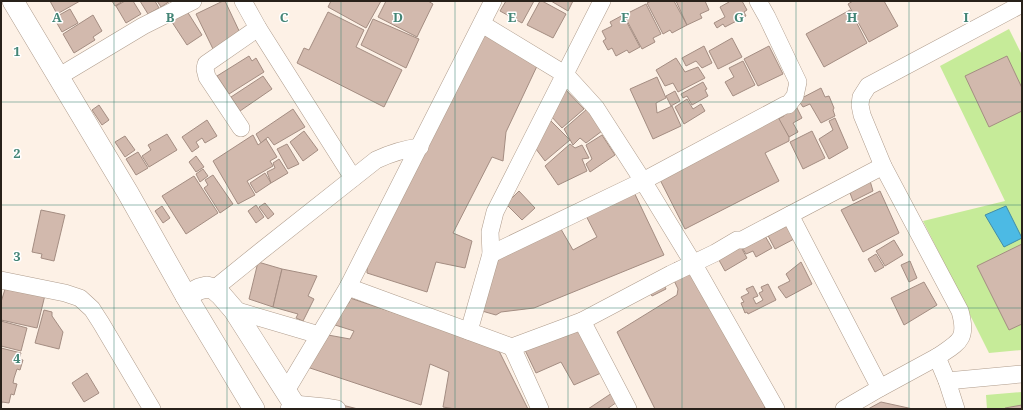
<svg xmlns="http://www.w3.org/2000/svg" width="1023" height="410" font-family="'Noto Serif',serif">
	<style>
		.green { fill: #c6eb99 }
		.water { fill: #4cbae4; stroke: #418ca7 }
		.building { fill: #d2b9ad; stroke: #a48d82 }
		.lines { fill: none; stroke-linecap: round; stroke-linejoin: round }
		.minor-casing { stroke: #af9c8c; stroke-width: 18 }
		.tertiary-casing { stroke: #af9c8c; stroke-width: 22 }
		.minor { stroke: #fff; stroke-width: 17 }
		.tertiary { stroke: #fff; stroke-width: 21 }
		.grid { fill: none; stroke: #438576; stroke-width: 1; stroke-opacity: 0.55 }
		.grid-label { font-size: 13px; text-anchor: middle; font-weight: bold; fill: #438576; stroke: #fff; stroke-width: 3; stroke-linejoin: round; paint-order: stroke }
	</style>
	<rect width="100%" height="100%" fill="#fdf1e6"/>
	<g class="green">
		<path d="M1009,29l13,26v295l-33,3 -66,-132 82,-20 -65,-135z"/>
		<path d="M1022,392v17h-35l-1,-14z"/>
	</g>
	<path class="water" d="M1006,206l16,32 -18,9 -19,-32z"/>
	<g class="building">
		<path d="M50,1h30l-23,13z"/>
		<path d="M112,1h11l-8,5z"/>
		<path d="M125,1h8l8,13 -15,9 -10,-17z"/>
		<path d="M140,1h15l4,7 -11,6z"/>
		<path d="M157,1h13l-9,6z"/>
		<path d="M223,1h2l16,34 -28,14 -17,-35z"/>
		<path d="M331,1h50l-15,27 -38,-21z"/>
		<path d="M386,1h42l5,3 -16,33 -39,-20z"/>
		<path d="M506,1h28l-12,22 -22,-12z"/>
		<path d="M540,1h2l24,13 -13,24 -26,-13z"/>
		<path d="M551,1h22l-5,10z"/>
		<path d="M651,1h23l13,24 -15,8 -2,-3 -7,4 -16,-31z"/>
		<path d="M676,1h29l4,9 -9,4 2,4 -15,7z"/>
		<path d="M728,1h14l5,9 -3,2 2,4 -21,11 -2,-3 -6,4 -3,-5 11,-6 -5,-10 9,-5z"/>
		<path d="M853,1h31l14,25 -29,16 -21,-38z"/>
		<path d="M646,4l15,30 -8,4 2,4 -13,7 -18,-34z"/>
		<path d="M185,8l17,27 -15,10 -17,-26z"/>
		<path d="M70,9l8,14 -16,9 -8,-14z"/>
		<path d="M850,10l17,33 -43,24 -18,-33z"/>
		<path d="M328,12l36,18 -8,17 46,23 -18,37 -87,-44 7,-15 5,2z"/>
		<path d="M93,15l9,16 -9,6 2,3 -21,13 -11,-19z"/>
		<path d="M623,15l17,32 -11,6 -2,-3 -11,6 -4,-8 -4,2 -5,-9 3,-2 -4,-8 10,-5 -2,-4z"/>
		<path d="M373,19l46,20 -13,29 -45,-23z"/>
		<path d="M485,32l53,32 -32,68 -3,29 -11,-4 -39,76 19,8 -7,27 -29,-6 -9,30 -60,-19v-14z"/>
		<path d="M732,38l10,19 -24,12 -9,-18z"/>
		<path d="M704,46l8,17 -10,5 -6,-7 -10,5 -4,-8z"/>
		<path d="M769,46l14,28 -25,12 -14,-27z"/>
		<path d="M249,56l3,5 4,-3 8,14 -35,22 -12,-18z"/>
		<path d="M1007,56l15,32v23l-33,16 -24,-51z"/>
		<path d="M676,58l9,14 13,-5 7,11 -27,14 -5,-9 -8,3 -9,-16z"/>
		<path d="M743,61l12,24 -22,11 -8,-14 9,-5 -5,-9z"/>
		<path d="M263,76l9,13 -32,22 -9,-14z"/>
		<path d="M657,77l9,21 -10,5 1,10 15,-7 9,20 -28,13 -23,-50z"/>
		<path d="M703,82l4,7 -2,1 3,6 -16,9 -5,-9 -4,2 -2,-4z"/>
		<path d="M564,88l20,21 -22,19 -13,-14z"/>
		<path d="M821,88l4,9 4,-1 5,12 -1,2 2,6 -14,7 -11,-19 -7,3 -5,-7z"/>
		<path d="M675,91l5,10 -9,5 -5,-10z"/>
		<path d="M687,99l6,10 8,-5 4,7 -21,13 -9,-17z"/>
		<path d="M795,104l7,14 -9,5 5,9 -9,5 -11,-18 6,-3 -4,-8z"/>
		<path d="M99,105l10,15 -7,5 -10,-15z"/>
		<path d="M773,108l16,29v4l-24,12 14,28 -94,48 -31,-61z"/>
		<path d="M293,109l12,18 -31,18 -6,-8 -7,6 -5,-9z"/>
		<path d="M587,109l15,22 -16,12 -6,-5 -7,7 -9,-16z"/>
		<path d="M548,118l22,22 -25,21 -12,-16z"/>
		<path d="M835,118l13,30 -19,11 -10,-20 14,-9 -4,-9z"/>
		<path d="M207,120l10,16 -12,7 -3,-5 -6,4 3,5 -7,5 -10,-15z"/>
		<path d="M304,131l14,19 -15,11 -13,-19z"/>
		<path d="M812,131l13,27 -22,11 -13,-27z"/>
		<path d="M167,134l10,16 -28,17 -7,-11 9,-6 -3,-5z"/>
		<path d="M253,135l5,10 8,-6 11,18 -7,4 3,5 -26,15 8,14 -17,9 -25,-43z"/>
		<path d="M602,135l13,20 -25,17 -4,-8 6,-5 -6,-14z"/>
		<path d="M125,136l10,14 -10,7 -10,-15z"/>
		<path d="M287,144l12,20 -11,5 -11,-20z"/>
		<path d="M570,144l5,4 7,-3 7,13 -7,1 5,12 -29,14 -13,-19z"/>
		<path d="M138,152l10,16 -12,7 -10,-16z"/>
		<path d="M196,156l8,11 -8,5 -7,-10z"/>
		<path d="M279,159l9,14 -17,10 -4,-11 8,-4 -2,-5z"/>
		<path d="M203,169l5,7 -8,6 -4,-8z"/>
		<path d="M265,173l6,10 -15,10 -6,-10z"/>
		<path d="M868,174l5,17 -20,10 -6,-16z"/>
		<path d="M213,175l20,29 -13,9 -16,-25 4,-3 -3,-5z"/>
		<path d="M194,176l24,37 -32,21 -24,-38z"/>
		<path d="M632,188l32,67 -130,53 -33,4 -5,3 -14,-4 19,-69 57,-18 15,26 24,-13 -14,-27z"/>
		<path d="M519,191l16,17 -13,12 -16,-16z"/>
		<path d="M880,191l19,42 -36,19 -22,-42z"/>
		<path d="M265,203l9,11 -6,5 -9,-12z"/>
		<path d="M256,205l8,12 -8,6 -8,-12z"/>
		<path d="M162,206l8,12 -7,5 -8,-12z"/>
		<path d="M41,210l24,5 -11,46 -13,-3 1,-4 -10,-2z"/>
		<path d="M787,217l9,21 -21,11 -11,-21z"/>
		<path d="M761,229l11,19 -16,9 -3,-6 -7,3 -5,-8z"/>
		<path d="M737,240l10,18 -22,13 -10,-18z"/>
		<path d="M894,240l9,15 -18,11 -9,-15z"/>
		<path d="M1022,244v80l-13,6 -32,-64z"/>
		<path d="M876,254l8,13 -9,5 -7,-13z"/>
		<path d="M687,259l78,148 -2,2h-108l-38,-77 60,-37 1,-6 -7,-15 7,-3 -4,-8z"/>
		<path d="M910,261l7,17 -8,4 -8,-17z"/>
		<path d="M258,262l24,7 -9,38 -24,-8z"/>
		<path d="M801,262l11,22 -26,14 -8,-11 12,-6 -4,-7z"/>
		<path d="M282,269l35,7 -9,20 6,3 -11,22 -7,-3 2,-4 -25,-7z"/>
		<path d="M662,281l4,8 -14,7 -5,-8z"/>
		<path d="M924,282l13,23 -33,20 -13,-27z"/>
		<path d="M768,284l8,16 -28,14 -1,-2 -2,1 -4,-10 3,-1 -3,-5 8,-4 -3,-4 7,-3 5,10 -5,2 3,6 7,-4 -4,-7 4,-2 -2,-4z"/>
		<path d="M6,286l39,9 -8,33 -36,-8v-18z"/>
		<path d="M350,298l147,49 31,62h-73l-12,-2 6,-35 -19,-8 -9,41 -114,-38 21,-32 22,4 4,-8 -22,-7 8,-19 9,-2z"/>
		<path d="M44,310l8,2v4l11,16 -4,17 -24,-6z"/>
		<path d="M1,321l26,7 -6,23 -20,-5z"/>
		<path d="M575,321l26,52 -27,12 -13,-23 -25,11 -12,-25z"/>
		<path d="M1,348l20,5 -2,6 4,1 -3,10 -3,-1 -3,9 -1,5 4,1 -3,11 -3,-1 -2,9 -7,-1 -1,4z"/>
		<path d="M87,373l12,20 -15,9 -12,-19z"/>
		<path d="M615,391l5,9 -13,9h-19z"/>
		<path d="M881,402l32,7h-45z"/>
		<path d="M338,404l20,5h-29z"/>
		<path d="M1022,405v4h-17v-1z"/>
	</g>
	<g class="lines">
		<defs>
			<g id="minor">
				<path d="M243,1l15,27 95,150"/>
				<path d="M482,24l84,51 30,33 47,73 50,82 83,146"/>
				<path d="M58,77l85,-51 50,-25"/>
				<path d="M241,128l-34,-51 -2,-8 1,-5 52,-36"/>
				<path d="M790,215l90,173"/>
				<path d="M491,254l152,-73 142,-76h3l7,-9 3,-14 -31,-65 -9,-16"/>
				<path d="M1,280l64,13 15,5 12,11 9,14 51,86"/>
				<path d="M348,287l164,60 70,-26 89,-47 44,-21 22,-13h5l141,-74"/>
				<path d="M214,289l47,-38 115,-91c15,-7 27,-11 44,-13"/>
				<path d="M234,310l85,25"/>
				<path d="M582,321l46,88"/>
				<path d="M469,331l22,-77 -1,-22 5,-20 107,-211"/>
				<path d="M512,347l28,62"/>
				<path d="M947,381l75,-7"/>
				<path d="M286,391l62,-104 145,-286"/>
				<path d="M289,409l5,-5 31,3 12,2"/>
				<path d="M844,409l36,-21 57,-31"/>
				<path d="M956,409l-9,-28 -10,-24c22,-15 31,-17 23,-46l-77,-145 -21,-51 -2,-10 1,-8 7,-11 154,-82"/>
			</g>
			<g id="tertiary">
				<path d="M13,1l115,192 58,103 68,113"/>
				<path d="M186,296l13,-7 8,-2 7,2 7,6 13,15 63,99"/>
			</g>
		</defs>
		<use href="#minor" class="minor-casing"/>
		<use href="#tertiary" class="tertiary-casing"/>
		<use href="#minor" class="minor"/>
		<use href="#tertiary" class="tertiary"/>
	</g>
	<path class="grid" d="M114,1v408M227,1v408M341,1v408M455,1v408M568,1v408M682,1v408M796,1v408M909,1v408M1,102h1021M1,205h1021M1,308h1021"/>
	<g class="grid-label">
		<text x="57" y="22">A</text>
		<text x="170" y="22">B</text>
		<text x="284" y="22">C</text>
		<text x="398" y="22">D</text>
		<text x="512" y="22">E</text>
		<text x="625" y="22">F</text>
		<text x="739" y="22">G</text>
		<text x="852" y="22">H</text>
		<text x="966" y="22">I</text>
		<text x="17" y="56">1</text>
		<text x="17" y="158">2</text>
		<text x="17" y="261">3</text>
		<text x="17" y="363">4</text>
	</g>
	<rect width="1023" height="410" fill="none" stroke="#28211a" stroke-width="4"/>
</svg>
